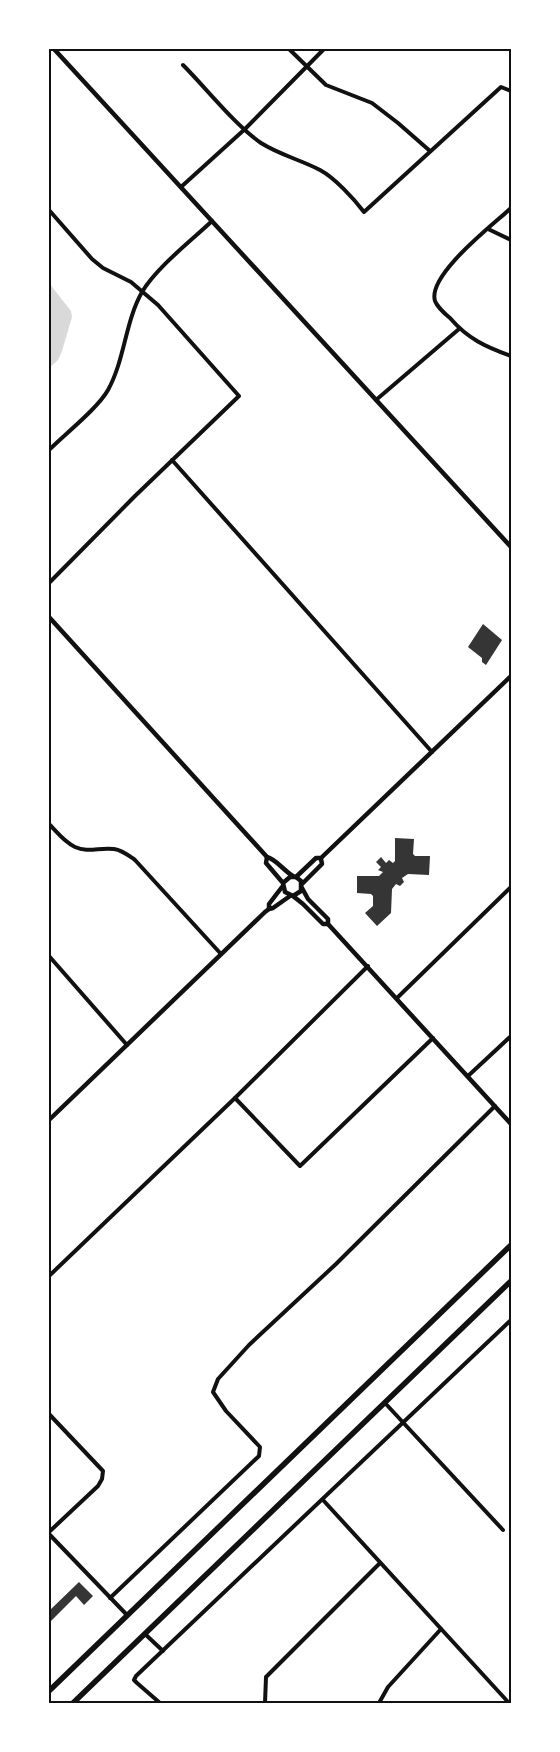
<svg xmlns="http://www.w3.org/2000/svg" width="560" height="1752" font-family="'Source Sans 3',sans-serif">
	<style>
		.water { fill: #d9d9d9 }
		.building { fill: #353535 }
		.lines { fill: none; stroke-linecap: round; stroke-linejoin: round }
		.minor { stroke: #111; stroke-width: 4 }
		.tertiary { stroke: #111; stroke-width: 4.5 }
		.trunk { stroke: #111; stroke-width: 5.5 }
		.neatline { fill: none; stroke: #111; stroke-width: 2 }
	</style>
	<rect width="100%" height="100%" fill="#fff"/>
	<path class="water" d="M49,283l22,28 1,6 -10,34 -4,9 -9,8z"/>
	<g class="building">
		<path d="M483,624l19,16 -16,25 -4,-3v-4l-14,-11z"/>
		<path d="M395,838l19,1 -1,15 2,2h15l-1,19 -21,-1 -6,4 2,4 -4,4 -4,-2 -4,5 -1,24 -14,13 -12,-13 8,-7v-10l-2,-2 -14,-1v-17h22l4,-4 -5,-2 3,-3 -5,-5 5,-5 5,6 3,-3 4,3 2,-2z"/>
		<path d="M79,1582l14,14 -9,9 -8,-9 -27,27v-12z"/>
	</g>
	<g class="lines">
		<g class="minor">
			<path d="M289,49l37,36 46,18 26,20 32,28"/>
			<path d="M183,65c23,23 52,60 78,78 19,12 40,17 59,27 15,8 34,29 44,42l137,-125 10,4"/>
			<path d="M181,187l64,-58 79,-80"/>
			<path d="M511,208c-18,17 -84,67 -76,93 2,5 10,13 15,17 18,21 36,29 61,38"/>
			<path d="M49,210l43,49 11,9 28,14 27,23 81,91 -104,100 -86,87"/>
			<path d="M488,229l23,11"/>
			<path d="M376,400l83,-71"/>
			<path d="M49,450c16,-16 49,-42 59,-60 17,-31 17,-68 34,-98 15,-25 49,-51 70,-71"/>
			<path d="M172,460l260,292"/>
			<path d="M49,824c8,8 15,18 26,23 13,6 25,0 39,2 8,1 14,6 21,11l86,94"/>
			<path d="M49,956l78,89"/>
			<path d="M397,998l114,-111"/>
			<path d="M468,1076l43,-40"/>
			<path d="M235,1098l65,68 133,-128"/>
			<path d="M49,1276l186,-178 133,-132"/>
			<path d="M385,1403l118,127"/>
			<path d="M49,1414l54,57 -1,8 -4,7 -49,46"/>
			<path d="M323,1500l186,203"/>
			<path d="M49,1534l78,81"/>
			<path d="M110,1598l149,-142 1,-9 -34,-36 -13,-19 5,-13 31,-34 87,-81 159,-158"/>
			<path d="M145,1634l18,17"/>
			<path d="M160,1703l-23,-20 -3,-3 2,-4 375,-356"/>
			<path d="M265,1703l1,-26 114,-114"/>
			<path d="M379,1703l9,-16 53,-58"/>
		</g>
		<g class="tertiary">
			<path d="M54,49l457,498"/>
			<path d="M49,617l218,240c9,2 17,14 26,19"/>
			<path d="M267,857l-1,6 17,20 2,9 8,4 8,-5v-10l-5,-4h-6l-7,6"/>
			<path d="M296,877l20,-19h5l190,-182"/>
			<path d="M302,884l20,-20 -1,-5"/>
			<path d="M302,888l6,11 20,20v5l183,200"/>
			<path d="M293,896l10,8 20,20h5"/>
			<path d="M269,909v-5l13,-17"/>
			<path d="M49,1120l216,-208 4,-3 4,-1 17,-12"/>
		</g>
		<g class="trunk">
			<path d="M49,1691l462,-446"/>
			<path d="M73,1703l438,-422"/>
		</g>
	</g>
	<rect width="560" height="1752" fill="none" stroke="#ffffff" stroke-width="100"/>
	<rect x="50" y="50" width="460" height="1652" class="neatline"/>
</svg>
